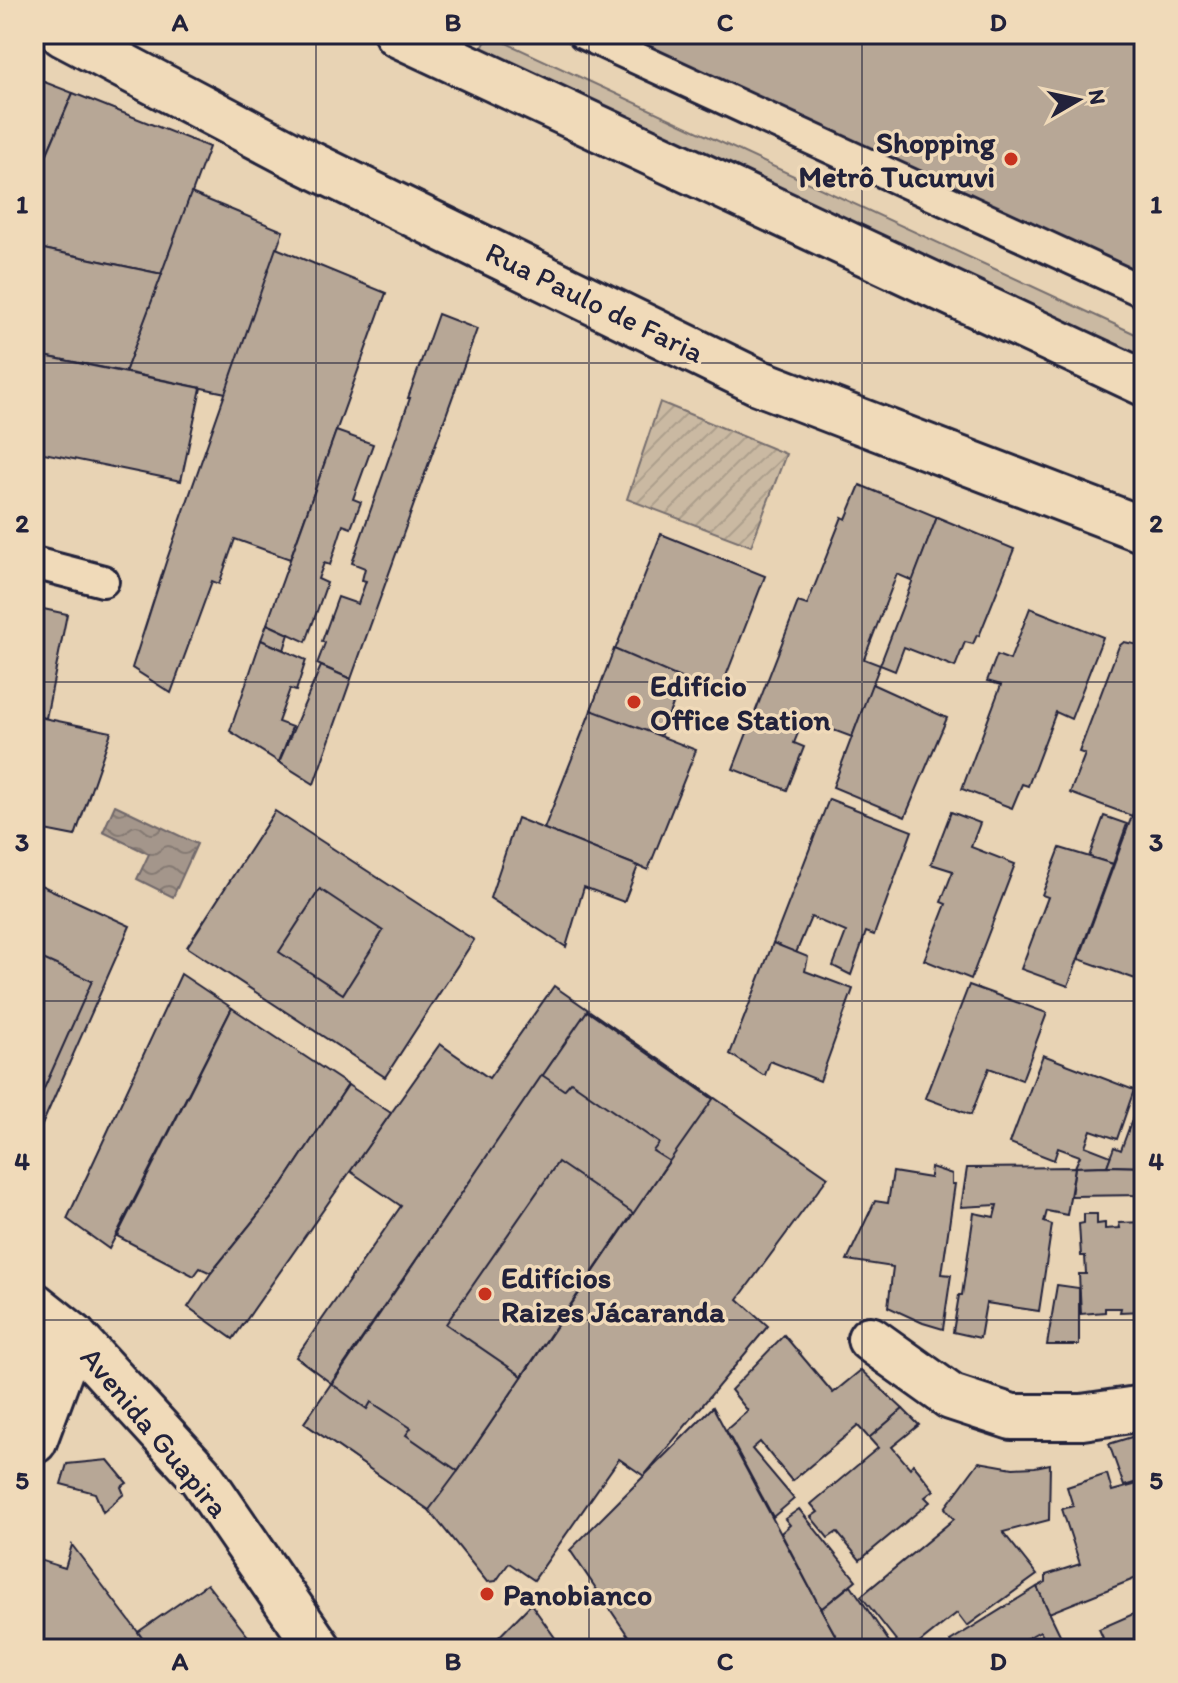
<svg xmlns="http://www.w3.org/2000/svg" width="1178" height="1683" font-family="Itim,sans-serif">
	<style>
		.grass { fill: #cab9a2; stroke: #766e6e; stroke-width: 2 }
		.garden { fill: url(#garden-furrows); stroke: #766e6e; stroke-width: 2 }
		.water { fill: url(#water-waves); stroke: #70686b; stroke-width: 2 }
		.building { fill: #b7a796; stroke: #22223b; stroke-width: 2 }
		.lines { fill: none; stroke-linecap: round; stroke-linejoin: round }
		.service-casing { stroke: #22223b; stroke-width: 36 }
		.minor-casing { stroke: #22223b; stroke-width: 50 }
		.tertiary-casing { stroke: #22223b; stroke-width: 50 }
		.secondary-casing { stroke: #22223b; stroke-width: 50 }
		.service { stroke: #f0dab9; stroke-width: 30 }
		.minor { stroke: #f0dab9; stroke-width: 44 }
		.tertiary { stroke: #f0dab9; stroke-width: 44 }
		.secondary { stroke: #f0dab9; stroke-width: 44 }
		.grid { fill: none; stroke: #22223b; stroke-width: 2; stroke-opacity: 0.55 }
		.poi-dot { fill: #c8321e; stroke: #f0dab9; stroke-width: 3 }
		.labels { text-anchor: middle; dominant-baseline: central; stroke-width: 7; stroke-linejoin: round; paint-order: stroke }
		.poi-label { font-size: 30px; font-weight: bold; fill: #22223b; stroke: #f0dab9; text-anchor: start }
		.street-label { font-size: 30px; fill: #22223b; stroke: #f0dab9 }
		.neatline { fill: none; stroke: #22223b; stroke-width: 3 }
		.grid-label { font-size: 26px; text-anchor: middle; font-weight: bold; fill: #22223b }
	</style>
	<defs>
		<pattern id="garden-furrows" width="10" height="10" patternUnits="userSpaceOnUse" patternTransform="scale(2)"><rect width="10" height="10" fill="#cab9a2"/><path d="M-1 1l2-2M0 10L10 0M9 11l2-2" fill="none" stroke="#ad9f8c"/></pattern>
		<pattern id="water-waves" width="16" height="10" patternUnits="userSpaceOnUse" patternTransform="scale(2)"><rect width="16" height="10" fill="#a4968b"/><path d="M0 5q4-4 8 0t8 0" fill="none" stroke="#857a73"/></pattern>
	</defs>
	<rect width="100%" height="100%" fill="#e8d3b4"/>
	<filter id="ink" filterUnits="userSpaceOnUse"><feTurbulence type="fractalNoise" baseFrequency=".0125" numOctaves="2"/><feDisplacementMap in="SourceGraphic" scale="16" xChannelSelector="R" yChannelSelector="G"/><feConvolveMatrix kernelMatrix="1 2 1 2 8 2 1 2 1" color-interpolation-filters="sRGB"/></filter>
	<g filter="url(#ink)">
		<path class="grass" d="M489,35l655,303v34l-670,-309z"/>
		<path class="garden" d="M660,402l126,52 -35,92 -124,-47z"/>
		<path class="water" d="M115,805l82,39 -24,53 -36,-18 12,-25 -46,-22z"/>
		<g class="building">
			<path d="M610,34h534v249z"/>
			<path d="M34,78l39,15 -39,91z"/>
			<path d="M73,93l136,54 -47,127 -128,-27v-63z"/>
			<path d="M191,193l92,38 -57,162 -101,-21z"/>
			<path d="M34,247l128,27 -37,98 -91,-18v-25l2,-10 -2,-1z"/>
			<path d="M276,248l110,45 -96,266 -55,-20 -16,45 -7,-3 -41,112 -39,-25 34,-106z"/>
			<path d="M438,314l39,15 -126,350 -34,-15 8,-21 -3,-2 16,-44 20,7 8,-23 -4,-1 3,-12 -13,-5 58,-165h-2z"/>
			<path d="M34,354l167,34 -20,93 -147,-30z"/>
			<path d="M336,431l37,13 -20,55 8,3 -10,26 -8,-3 -13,40 -6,-2 -6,16 9,4 -21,59 -39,-18z"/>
			<path d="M860,485l77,32 -24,64 -16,-7 -33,85 16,6 -28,72 -56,-21 -5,14 7,3 -4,10 10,4 -17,43 -54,-21 65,-167 9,3 35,-88 4,2z"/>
			<path d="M937,517l77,32 -35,87 -2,-1 -4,9 -8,-2 -10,25 -51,-20 -9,24 -15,-6z"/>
			<path d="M661,534l104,42 -46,118 -36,-15 -23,57 36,14 -48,120 -104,-41z"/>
			<path d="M34,607l33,7 -21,104 -12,-2z"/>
			<path d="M1030,608l73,29 -32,82 -15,-7 -28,74 -6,-2 -10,24 -50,-19 39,-104 -14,-4 10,-26 13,5z"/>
			<path d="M267,624l22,10 -5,16 -23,-10z"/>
			<path d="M261,640l45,20 -10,31 -6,-2 -12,33 14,5 -13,35 -49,-31z"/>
			<path d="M1124,642l20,4v134l-12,36 -62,-23 15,-39 -6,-2 40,-106z"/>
			<path d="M614,649l69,30 -23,57 -69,-26z"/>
			<path d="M321,666l30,13 -37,105 -35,-22z"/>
			<path d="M872,684l75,34 -42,99 -72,-30z"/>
			<path d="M34,716l77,16 -36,104 -41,-8z"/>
			<path d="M1144,780v30l-10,-4z"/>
			<path d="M829,799l83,32 -38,104 -8,-3 -15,43 -18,-9 13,-34 -35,-15 -15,36 -23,-10z"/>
			<path d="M275,811l199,129 -89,137 -198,-130z"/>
			<path d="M951,812l29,11 -9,24 44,17 -44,115 -47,-19 22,-56 -5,-2 12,-31 -22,-7z"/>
			<path d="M1104,816l23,8 -14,40 -24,-7z"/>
			<path d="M1132,816l12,4v162l-65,-23z"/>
			<path d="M517,818l121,48 -14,36 -40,-15 -18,60 -76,-49z"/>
			<path d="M1060,848l53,16 -45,122 -47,-17 27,-72 -6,-2z"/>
			<path d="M34,882l96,44 -96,217z"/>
			<path d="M320,889l63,42 -40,63 -64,-42z"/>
			<path d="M773,943l35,14 -3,14 48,18 -33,92 -50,-20 -5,14h-2l-33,-21z"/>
			<path d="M34,955l58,26 -58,130z"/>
			<path d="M181,974l51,34 -123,241 -42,-30z"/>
			<path d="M969,985l78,28 -25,67 -33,-12 -18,47 -46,-17z"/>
			<path d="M554,986l274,191 -90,122 30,27 -124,150 -25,-17 -85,121 -25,-17 -13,18 -9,1 -58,-72 -125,-87 28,-39 -36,-27 105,-151 -51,-35 90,-127 49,34z"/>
			<path d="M232,1008l116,77 -66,100 -71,88 -11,-5 -6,8 -77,-40z"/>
			<path d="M587,1011l126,88 -80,114 -175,258 -29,39 -125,-87z"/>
			<path d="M1043,1055l91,35 -17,49 -26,-9 -6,16 26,10 -4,10 -32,1 5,-11 -22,-8 -4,12 -44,-17z"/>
			<path d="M542,1075l22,15 7,-8 88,61 -6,8 16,10 -211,310 -52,-36 5,-7 -40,-26 -4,7 -35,-25z"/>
			<path d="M348,1085l43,28 -158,226 -45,-32 23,-34 71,-88z"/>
			<path d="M1144,1087v80l-37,-1 7,-19 7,3z"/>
			<path d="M558,1162l75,51 -111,163 -76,-52z"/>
			<path d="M1107,1166l37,1v28l-73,1 4,-29z"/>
			<path d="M931,1167l21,7v10h3l-13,90 9,1 -8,54 -20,-6 -35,-16 5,-40 -46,-7 28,-59 13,2 5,-31 37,6z"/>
			<path d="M1075,1167l-8,48 -20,-4 -3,11 8,3 -13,86 -53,-8 -6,35 -27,-6 6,-37h3l12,-82 20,4 3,-12 -36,2 6,-39z"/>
			<path d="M1084,1214h13v10l8,-1v6l15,-1 -1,-5 25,-1v89l-24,1 1,-4h-16v4l-24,2 -2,-40h7l-1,-18h-4l-2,-32 5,-1z"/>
			<path d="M1057,1285l22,3v57h-32z"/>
			<path d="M784,1335l49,58 28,-23 42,39 -34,29 -11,-12 -66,55 -32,-39 -8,7 42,50 -21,18 -47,-87 22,-19 -17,-21z"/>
			<path d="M713,1407l108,202 22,40h-206l-67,-99z"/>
			<path d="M903,1409l16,16 -27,22 18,21 3,-4 21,26 -9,7 5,5 -70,58 -23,-28 -9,6 -17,-21 7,-5 -7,-8 67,-56 -9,-10z"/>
			<path d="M1141,1434l3,11v35l-20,6 -15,-42z"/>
			<path d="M108,1460l19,23 -6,4 3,7 -21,18 -8,-19 -34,-9 6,-20z"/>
			<path d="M979,1462l34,6 22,-1 15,-3 -1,56 -46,12 34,43 -70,51 -10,-13 -45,36h-9l-42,-53 93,-77 -9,-11z"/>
			<path d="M1107,1474l5,17 29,-8 3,10v82l-95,38 -12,-26 9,-5v-7l34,-11 -18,-55 11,-3 -6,-19z"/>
			<path d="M799,1509l57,71 -35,29 -40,-76 9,-8 -5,-6z"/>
			<path d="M72,1545l66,87 12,17h-116v-84l2,-6 29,9z"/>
			<path d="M207,1584l51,65h-108l-12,-17z"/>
			<path d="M851,1585l43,64h-51l-22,-40z"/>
			<path d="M1037,1587l30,62h-24l5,-3 -8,-15 -32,18h-53l-5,-8z"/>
			<path d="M531,1604l32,45h-76z"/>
			<path d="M1140,1611l4,8v30h-68l27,-11 -4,-9z"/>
		</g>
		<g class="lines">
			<defs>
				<g id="service">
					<path d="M584,34l560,258"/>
					<path d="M34,563l69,18"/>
				</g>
				<path id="minor" d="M870,1339l81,58 61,20h70l62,-9"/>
				<g id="tertiary">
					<path d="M63,34l239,126 456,222 386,148"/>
					<path d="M397,34l747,349"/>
					<path d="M34,1441l39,-105"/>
				</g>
				<path id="secondary" d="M34,1305l39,31 126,138 120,175"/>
			</defs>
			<use href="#service" class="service-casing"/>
			<use href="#minor" class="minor-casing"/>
			<use href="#tertiary" class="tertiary-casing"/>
			<use href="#secondary" class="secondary-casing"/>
			<use href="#service" class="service"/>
			<use href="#minor" class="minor"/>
			<use href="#tertiary" class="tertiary"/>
			<use href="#secondary" class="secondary"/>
		</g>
	</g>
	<path class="grid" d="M316,34v1615M589,34v1615M862,34v1615M34,363h1110M34,682h1110M34,1001h1110M34,1320h1110"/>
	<g class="poi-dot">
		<circle cx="1011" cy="159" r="8"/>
		<circle cx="634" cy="702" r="8"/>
		<circle cx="485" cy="1294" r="8"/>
		<circle cx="487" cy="1594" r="8"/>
	</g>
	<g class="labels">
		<g class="poi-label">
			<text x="995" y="142" text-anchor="end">Shopping<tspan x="995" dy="34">Metrô Tucuruvi</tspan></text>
			<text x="650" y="685">Edifício<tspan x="650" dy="34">Office Station</tspan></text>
			<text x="501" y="1277">Edifícios<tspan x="501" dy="34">Raizes Jácaranda</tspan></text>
			<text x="503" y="1594">Panobianco</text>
		</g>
		<g class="street-label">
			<text transform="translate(595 302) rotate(26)">Rua Paulo de Faria</text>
			<text transform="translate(155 1432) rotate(50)">Avenida Guapira</text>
		</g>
	</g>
	<rect width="1178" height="1683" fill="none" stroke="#f0dab9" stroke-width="88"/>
	<g transform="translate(1078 100) rotate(81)" stroke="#f0dab9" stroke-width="6" paint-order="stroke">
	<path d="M0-6L14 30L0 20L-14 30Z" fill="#22223b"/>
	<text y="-12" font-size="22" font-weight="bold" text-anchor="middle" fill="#22223b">N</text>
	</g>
	<rect x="44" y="44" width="1090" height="1595" class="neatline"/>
	<g class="grid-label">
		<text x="180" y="31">A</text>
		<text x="453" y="31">B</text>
		<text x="725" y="31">C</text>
		<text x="998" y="31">D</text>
		<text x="22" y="213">1</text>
		<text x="1156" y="213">1</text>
		<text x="22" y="532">2</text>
		<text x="1156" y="532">2</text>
		<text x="22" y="851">3</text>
		<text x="1156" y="851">3</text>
		<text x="22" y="1170">4</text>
		<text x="1156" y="1170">4</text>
		<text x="22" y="1489">5</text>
		<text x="1156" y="1489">5</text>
		<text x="180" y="1670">A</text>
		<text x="453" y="1670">B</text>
		<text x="725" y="1670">C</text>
		<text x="998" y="1670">D</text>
	</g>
</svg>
